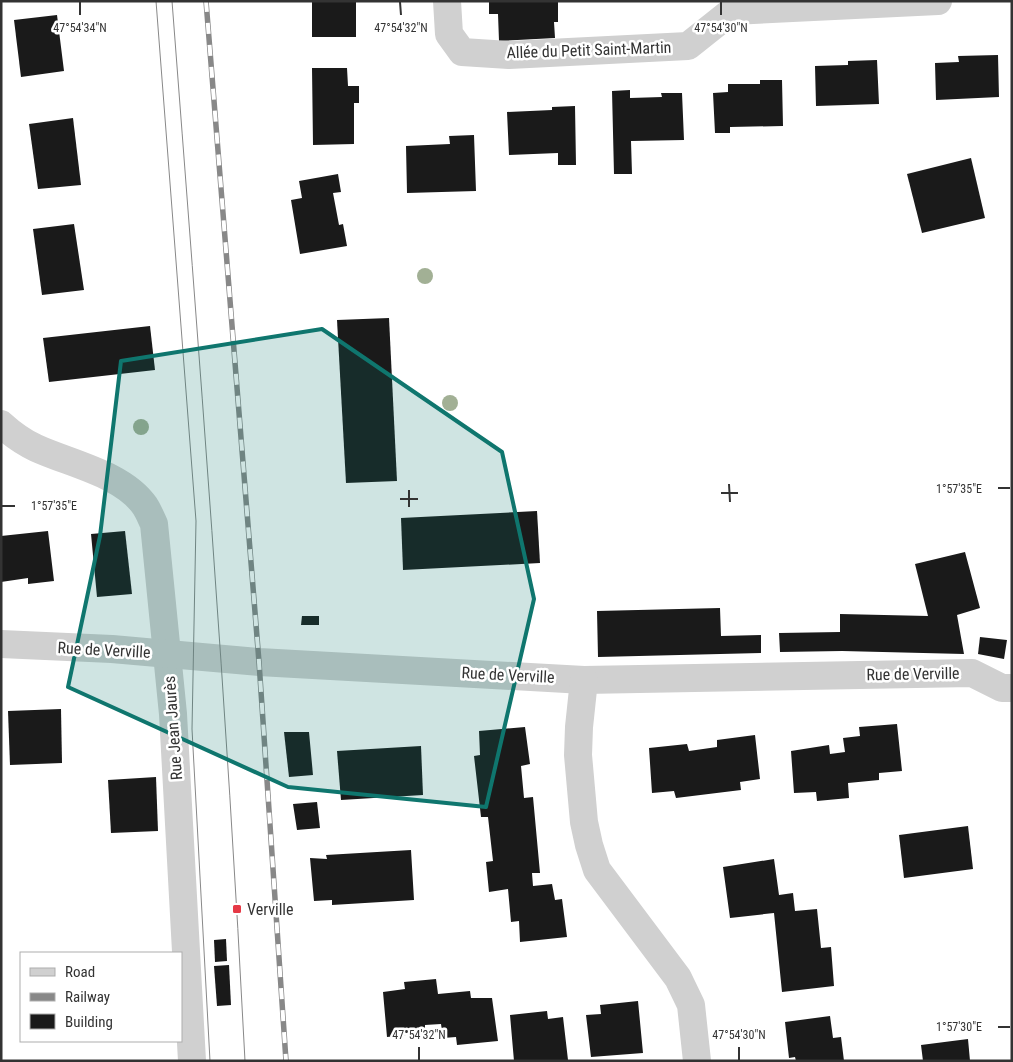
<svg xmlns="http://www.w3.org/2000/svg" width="1013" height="1062" font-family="'Roboto Condensed',sans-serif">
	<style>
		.building { fill: #1a1a1a }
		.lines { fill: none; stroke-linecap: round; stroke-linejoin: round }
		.minor { stroke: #d0d0d0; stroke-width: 28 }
		.tram { stroke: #888; stroke-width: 1 }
		.rail-casing { stroke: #888; stroke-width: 5.5 }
		.rail { stroke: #fff; stroke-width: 4; stroke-dasharray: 11; stroke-linecap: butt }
		.tree { fill: #a2b095 }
		.marked { fill: #0f766e; fill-opacity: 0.2; stroke: #0f766e; stroke-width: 4; stroke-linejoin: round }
		.ticks { fill: none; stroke: #333; stroke-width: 2 }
		.poi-dot { fill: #e63946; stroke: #fff; stroke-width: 2 }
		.labels { text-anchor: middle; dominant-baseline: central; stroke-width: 5; stroke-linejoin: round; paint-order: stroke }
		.street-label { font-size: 16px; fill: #333; stroke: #fff }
		.poi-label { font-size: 16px; fill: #333; stroke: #fff; text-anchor: start }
		.ticks-label { font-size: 12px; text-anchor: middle; fill: #333; stroke: #fff; stroke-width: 5; stroke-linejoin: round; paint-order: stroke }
	</style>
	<rect width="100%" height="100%" fill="#fff"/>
	<g class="building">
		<rect x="312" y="1" width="44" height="36"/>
		<path d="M489,1h69v21h-4l1,16 -56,3 -1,-27h-9z"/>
		<path d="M57,15l7,56 -43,6 -7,-57z"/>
		<path d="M998,55l1,42 -63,3 -1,-37 24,-1 -1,-6z"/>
		<path d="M877,60l2,44 -63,2 -1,-40 33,-1v-4z"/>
		<path d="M312,68h35l1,18h11v17h-5v41l-41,1z"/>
		<path d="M760,80h22l1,46 -53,1v6h-15l-2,-40 15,-1v-8h32z"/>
		<path d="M630,90v8l32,-1 -1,-4h21l2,47 -53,1 1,33h-18l-2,-83z"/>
		<path d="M575,106l1,59h-18v-12l-49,2 -2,-43 45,-2v-3z"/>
		<path d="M73,118l8,67 -43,4 -9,-65z"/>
		<path d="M474,135l2,56 -69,2 -1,-47 44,-2 -1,-8z"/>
		<path d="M971,158l14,60 -63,15 -15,-59z"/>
		<path d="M338,174l3,18 -8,1 6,32 4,-1 4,22 -47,8 -9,-54 11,-2 -3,-17z"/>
		<path d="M74,224l10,66 -42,5 -9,-66z"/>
		<path d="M389,318l8,163 -51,2 -9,-163z"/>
		<path d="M150,326l5,44 -106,12 -6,-44z"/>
		<path d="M537,511l3,52 -137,7 -2,-52z"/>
		<path d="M48,531l6,50 -26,3v-6l-27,4v-46z"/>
		<path d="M125,531l7,63 -35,3 -6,-63z"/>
		<path d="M965,552l15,56 -23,7 7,39 -122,-3 -62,1 -1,-19 61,-1v-18l88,2 -13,-52z"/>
		<path d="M720,608l1,28 40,-1v18l-163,4 -1,-46z"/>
		<path d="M302,616h17v9h-18z"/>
		<path d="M980,637l27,3 -3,19 -26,-5z"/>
		<path d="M61,709l1,54 -52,2 -2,-54z"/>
		<path d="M897,724l5,47 -23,2v7l-31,3 1,15 -32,3 -1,-9 -22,1 -3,-42 38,-6 1,9 15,-2 -2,-14 17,-2 -1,-9z"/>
		<path d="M525,727l5,37 -9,2 3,32 9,-1 7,76h-8l1,13 19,-2 3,16 7,-1 5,38 -47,5 -1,-21 -8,1 -3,-33 -19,3 -3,-30 7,-1 -5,-44h-7l-7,-61 6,-1 -1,-24z"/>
		<path d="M284,732h25l4,43 -24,2z"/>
		<path d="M755,735l5,44 -20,3 1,8 -65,8 -2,-7 -22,2 -3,-45 38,-4 2,7 28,-4v-7z"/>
		<path d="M421,746l2,49 -82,5 -4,-49z"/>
		<path d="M156,777l2,54 -47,2 -3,-53z"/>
		<path d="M317,802l3,26 -23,2 -4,-26z"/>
		<path d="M968,826l5,43 -69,9 -5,-43z"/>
		<path d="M411,850l3,50 -82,5v-5l-18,1 -4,-43 17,1 -1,-4z"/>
		<path d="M774,859l5,36 14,-2 2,18 22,-2 4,39 10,-1 3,39 -52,6 -8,-79 -44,5 -7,-51z"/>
		<path d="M226,939l1,22 -12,1 -1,-22z"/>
		<path d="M229,965l2,40 -14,1 -3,-40z"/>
		<path d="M436,979l2,15 32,-3 1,7h21l6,43 -41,4 -1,-8 -13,1 -2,-14 -16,1v8l-38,4 -4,-45 22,-3 -1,-7z"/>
		<path d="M638,1001l5,52 -52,4 -5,-42 15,-1 -1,-9z"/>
		<path d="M547,1011l1,8 15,-2 5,43 -54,1 -4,-46z"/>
		<path d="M830,1016l3,22 8,-1 3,24h-48l-1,-4 -6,1 -4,-36z"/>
		<path d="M968,1039l2,22h-47l-2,-16z"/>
	</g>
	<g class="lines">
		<g class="minor">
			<path d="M447,1l2,33 13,18 47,3 179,-9 44,-35 206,-10"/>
			<path d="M1,424c11,10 22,18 35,24 35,16 87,26 109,58 4,6 6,12 9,18l19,190 19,347"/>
			<path d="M1,644l111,5 147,13 325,18 388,-7 30,15h10"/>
			<path d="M584,680l-5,47 -1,28 6,67 5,23 8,25 81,108 13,27 6,56"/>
		</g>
		<g class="tram">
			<path d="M156,1l40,520 -4,208 18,332"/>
			<path d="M172,1c27,353 55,706 73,1060"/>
		</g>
		<defs>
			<path id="rail" d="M206,1l53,661 27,399"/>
		</defs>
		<use href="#rail" class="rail-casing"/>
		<use href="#rail" class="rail"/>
	</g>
	<g class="tree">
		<circle cx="425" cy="276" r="8"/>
		<circle cx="450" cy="403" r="8"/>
		<circle cx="141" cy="427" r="8"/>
	</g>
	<path class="marked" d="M322,329l180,123 32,147 -48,208 -198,-20 -220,-100 32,-151 21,-175z"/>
	<path class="ticks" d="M80,2v13M400,2l1,13M721,2v13M729,484l1,18M998,488h12M409,490v17M721,493h17M400,499h18M2,506h13M998,1027h12M419,1047v13M739,1047v13"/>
	<rect class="poi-dot" x="232" y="904" width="10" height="10" rx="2.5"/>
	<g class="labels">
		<g class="street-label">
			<text transform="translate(589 50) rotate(-2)">Allée du Petit Saint-Martin</text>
			<text transform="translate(104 650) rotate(3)">Rue de Verville</text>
			<text transform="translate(913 674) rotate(-1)">Rue de Verville</text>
			<text transform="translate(508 675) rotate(3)">Rue de Verville</text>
			<text transform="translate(173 728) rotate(-94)">Rue Jean Jaurès</text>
		</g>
		<g class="poi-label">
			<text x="247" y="909">Verville</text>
		</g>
	</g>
	<g class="ticks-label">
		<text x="80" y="32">47°54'34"N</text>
		<text x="401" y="32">47°54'32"N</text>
		<text x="721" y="32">47°54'30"N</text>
		<text x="959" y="493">1°57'35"E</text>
		<text x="54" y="510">1°57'35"E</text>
		<text x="959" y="1031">1°57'30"E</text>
		<text x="419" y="1039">47°54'32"N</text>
		<text x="739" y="1039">47°54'30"N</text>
	</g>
	<rect width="1013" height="1062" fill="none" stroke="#333333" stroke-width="5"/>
	<rect x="20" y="952" width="162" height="90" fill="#ffffff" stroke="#adadad"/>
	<rect x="30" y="968" width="25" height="8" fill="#d0d0d0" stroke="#adadad"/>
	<text x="65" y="977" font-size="15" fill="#333333">Road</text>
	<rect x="30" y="993" width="25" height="8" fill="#888888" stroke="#adadad"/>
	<text x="65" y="1002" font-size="15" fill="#333333">Railway</text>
	<rect x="30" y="1014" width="25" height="15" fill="#1a1a1a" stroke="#adadad"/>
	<text x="65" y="1027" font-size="15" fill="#333333">Building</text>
</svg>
